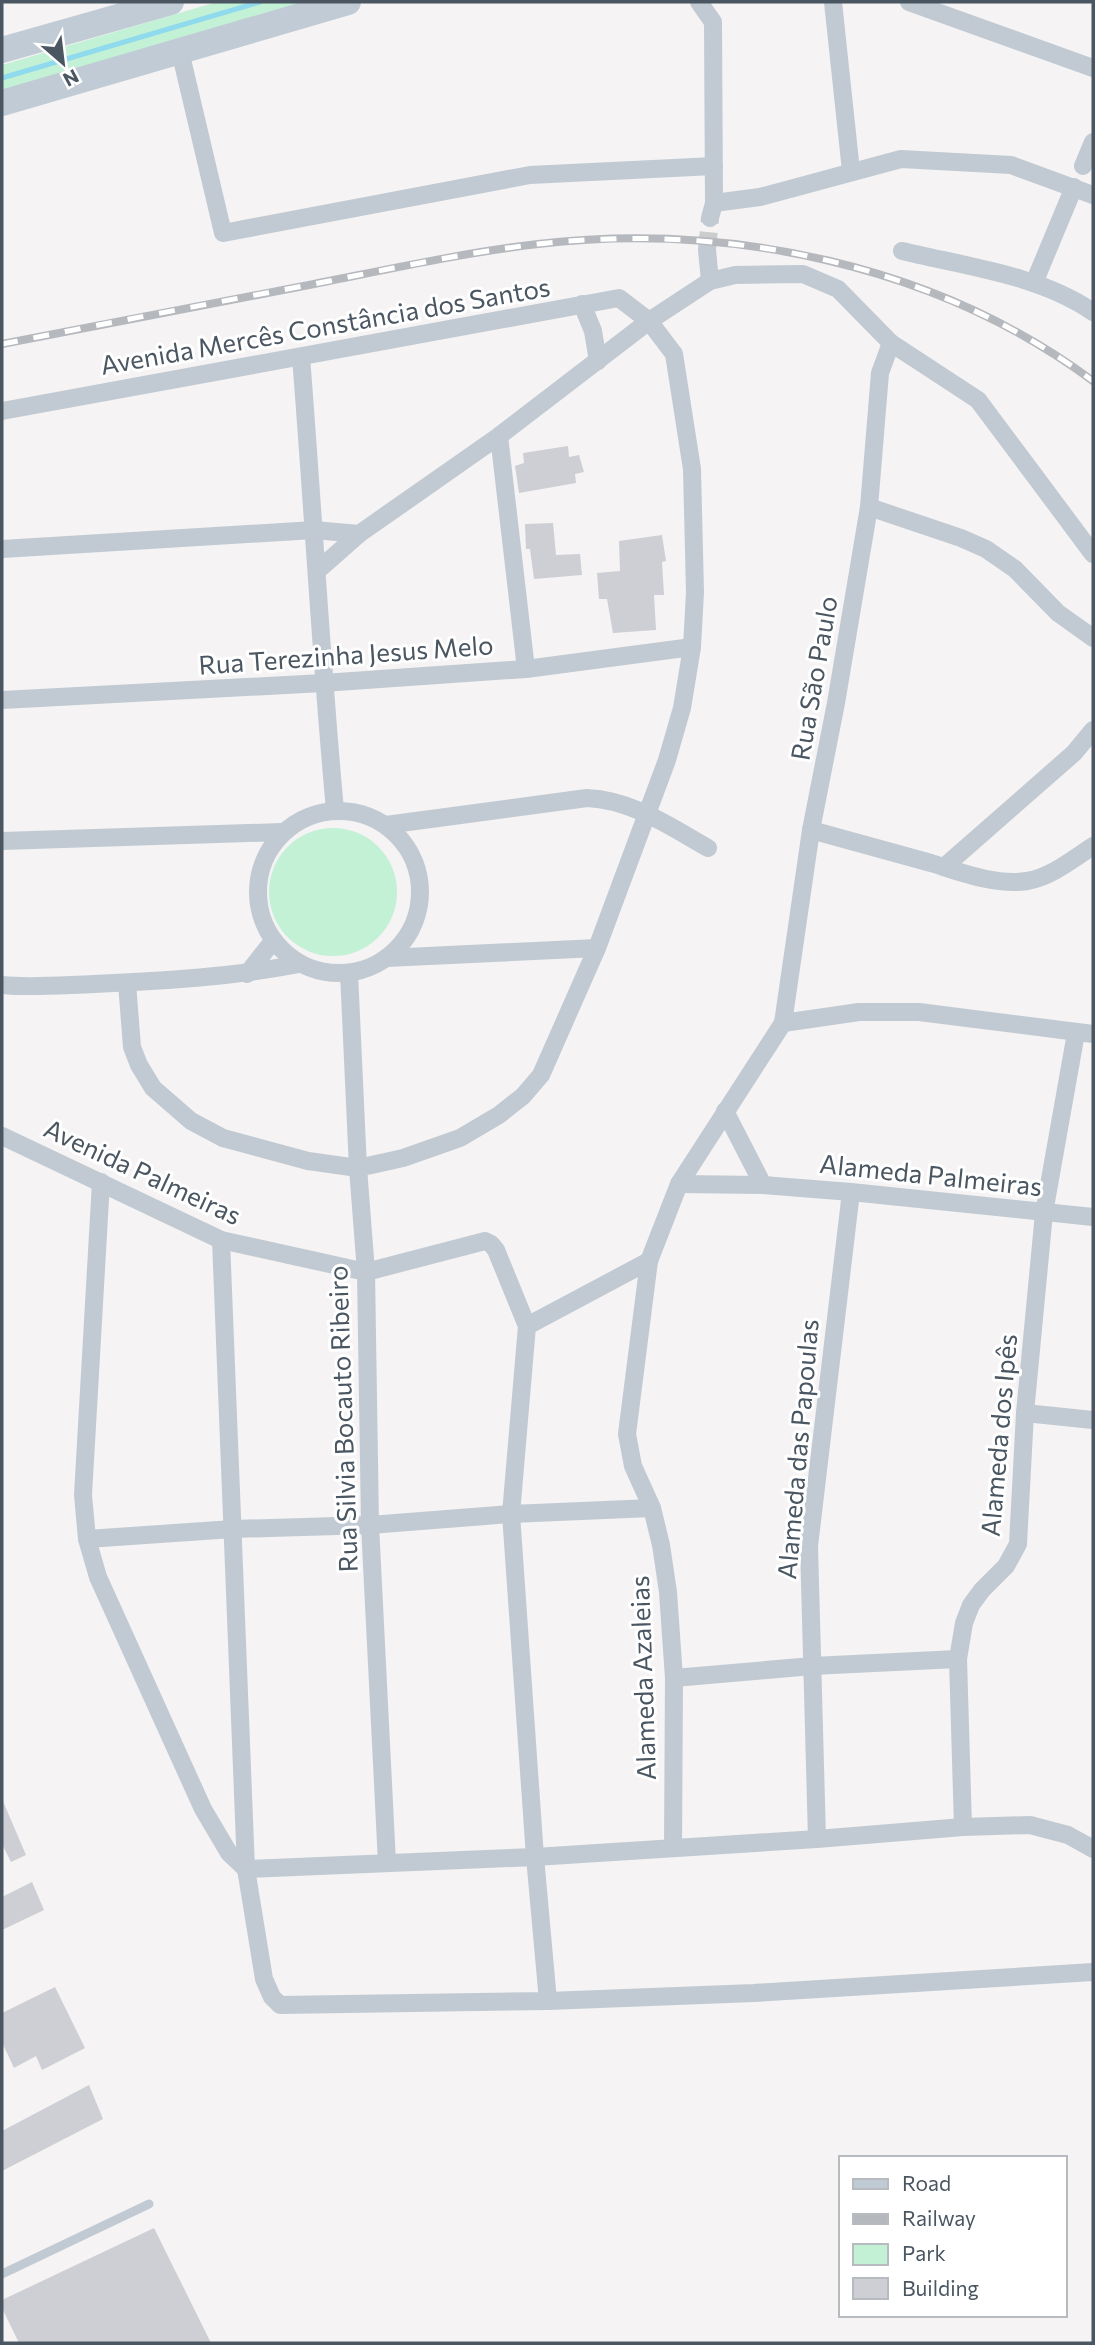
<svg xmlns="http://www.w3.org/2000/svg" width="1095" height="2345" font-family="Commissioner,sans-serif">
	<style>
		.green { fill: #c3f1d5 }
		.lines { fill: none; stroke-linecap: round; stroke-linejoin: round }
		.stream { stroke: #90daee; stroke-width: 5 }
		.building { fill: #cdcfd5 }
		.street-tunnel { stroke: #caccce; stroke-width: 18; stroke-dasharray: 18 9; stroke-linecap: butt }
		.lane { stroke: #c1cad2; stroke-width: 9 }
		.street { stroke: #c1cad2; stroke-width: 18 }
		.secondary { stroke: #c1cbd6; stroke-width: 26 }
		.rail-casing { stroke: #b5b8bd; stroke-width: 8 }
		.rail { stroke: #fff; stroke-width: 5; stroke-dasharray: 16; stroke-linecap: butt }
		.labels { text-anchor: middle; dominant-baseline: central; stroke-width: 6; stroke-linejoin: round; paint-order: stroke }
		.street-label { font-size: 26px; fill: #4a5661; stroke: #fff }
	</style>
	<rect width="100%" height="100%" fill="#f5f3f3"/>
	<g class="green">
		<path d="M217,2h86l-301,88v-25z"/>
		<circle cx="333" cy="892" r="64"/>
	</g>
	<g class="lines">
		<path class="stream" d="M2,78l258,-76"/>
	</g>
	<g class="building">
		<path d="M568,446l1,11 10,-2 5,17 -9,2 1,9 -57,10 -4,-27 9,-3 -1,-10z"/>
		<path d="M553,523l3,32 24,-1 2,21 -48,4 -4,-30h-4l-1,-25z"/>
		<path d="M662,535l4,26 -4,1 2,33h-10l2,35 -43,3 -6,-34h-8l-2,-26 23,-2 -1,-30z"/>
		<path d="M2,1799l24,56 -15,7 -9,-18z"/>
		<path d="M32,1882l12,28 -42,20v-33z"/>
		<path d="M55,1987l30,61 -43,22 -6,-14 -22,12 -12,-26v-29z"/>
		<path d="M89,2085l14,34 -101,52v-40z"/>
		<path d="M154,2228l57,115h-192l-17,-35v-8z"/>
	</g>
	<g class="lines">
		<path class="street-tunnel" d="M707,250l3,-32"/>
		<path class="lane" d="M2,2274l147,-70"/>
		<g class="street">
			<path d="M699,2l14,20 1,181 -4,15"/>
			<path d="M833,2l18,169"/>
			<path d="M909,2l184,66"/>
			<path d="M180,51l43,182 307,-58 184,-9"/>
			<path d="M1083,166l10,-24"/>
			<path d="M714,203l46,-6 141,-38 110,6 82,30"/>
			<path d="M707,250l3,31"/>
			<path d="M902,251c62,15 138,24 191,61"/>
			<path d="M1034,283l40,-96"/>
			<path d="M582,304l11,27 5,30"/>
			<path d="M301,357c12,151 20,302 34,453"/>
			<path d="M2,411l617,-113 30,23 25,33 18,115 3,123 -3,55 -10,61 -15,52 -70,188 -56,127 -18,21 -24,19 -39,23 -57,20 -45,10 -50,-7 -85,-23 -32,-17 -38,-33 -14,-23 -7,-18 -5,-64"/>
			<path d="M499,436l27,233"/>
			<path d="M869,507l92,31 25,11 29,20 43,44 35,25"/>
			<path d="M2,549l312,-19 45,4"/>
			<path d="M317,571l42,-37 140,-98 150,-115 61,-40 25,-6 68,-1 35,15 53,54 87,57 115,154"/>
			<path d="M2,700l321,-17 203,-14 166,-22"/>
			<circle cx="339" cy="892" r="81"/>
			<path d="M386,825l201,-27c45,2 82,28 121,50"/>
			<path d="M811,830c40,11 80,22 120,33 29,9 65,23 96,18 24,-4 46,-22 66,-35"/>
			<path d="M2,841l280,-9"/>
			<path d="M944,867l130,-114 19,-23"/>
			<path d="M386,958l211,-10"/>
			<path d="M349,973l9,195 8,104 4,253 17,338"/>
			<path d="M247,974l26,-33"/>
			<path d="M2,985c30,3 61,0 92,-1 69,-3 137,-7 205,-20"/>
			<path d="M783,1023l28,-193 25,-127 33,-196 11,-134 11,-30"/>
			<path d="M725,1111l38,74"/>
			<path d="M2,1136l219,104 145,32 119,-31 6,3 5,6 31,76 122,-65"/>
			<path d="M101,1182l-18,313 4,44 11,38 105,232 26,44 17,16 289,-12 282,-18 146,-12 67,-2 38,10 25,14"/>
			<path d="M679,1184l84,1 88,7 242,25"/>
			<path d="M221,1240l25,629 18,110 8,18 8,8 268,-4 206,-8 339,-21"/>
			<path d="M527,1326l-16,188 24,343 13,144"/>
			<path d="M1025,1413l68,7"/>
			<path d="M87,1539l146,-10 137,-4 141,-11 141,-6"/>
			<path d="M674,1678l138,-12 146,-7"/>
			<path d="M963,1827l-5,-168 6,-36 7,-18 11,-15 24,-24 12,-22 7,-131 19,-200 32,-180"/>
			<path d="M817,1839l-8,-293 42,-354"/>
			<path d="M673,1848l1,-170 -6,-86 -7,-47 -9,-37 -19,-42 -6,-32 22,-173 30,-77 104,-161 76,-11h60l174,22"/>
		</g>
		<g class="secondary">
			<path d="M2,50l169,-48"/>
			<path d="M2,103l346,-101"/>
		</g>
		<defs>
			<path id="rail" d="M2,344c102,-20 204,-40 307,-59 76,-15 152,-32 229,-41 192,-22 399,21 555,137"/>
		</defs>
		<use href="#rail" class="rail-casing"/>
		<use href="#rail" class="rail"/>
	</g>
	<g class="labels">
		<g class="street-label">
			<text transform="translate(325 325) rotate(-10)">Avenida Mercês Constância dos Santos</text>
			<text transform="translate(346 654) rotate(-4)">Rua Terezinha Jesus Melo</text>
			<text transform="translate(813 678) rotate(-80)">Rua São Paulo</text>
			<text transform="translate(143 1171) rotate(25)">Avenida Palmeiras</text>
			<text transform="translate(931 1174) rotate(6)">Alameda Palmeiras</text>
			<text transform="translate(342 1419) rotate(-92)">Rua Silvia Bocauto Ribeiro</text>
			<text transform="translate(998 1435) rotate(-85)">Alameda dos Ipês</text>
			<text transform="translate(797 1449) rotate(-85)">Alameda das Papoulas</text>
			<text transform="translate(642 1678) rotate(-92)">Alameda Azaleias</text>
		</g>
	</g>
	<rect width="1095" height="2345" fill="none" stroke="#4a5661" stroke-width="7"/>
	<rect x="839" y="2156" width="228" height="161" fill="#ffffff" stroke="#b7bbc0" stroke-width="2"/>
	<rect x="853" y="2179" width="35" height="10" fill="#c1cbd6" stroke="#b7bbc0" stroke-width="2"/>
	<text x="902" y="2191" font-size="21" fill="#4a5661">Road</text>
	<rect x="853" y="2214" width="35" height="10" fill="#b5b8bd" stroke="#b7bbc0" stroke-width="2"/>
	<text x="902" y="2226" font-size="21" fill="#4a5661">Railway</text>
	<rect x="853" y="2244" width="35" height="21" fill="#c3f1d5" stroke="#b7bbc0" stroke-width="2"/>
	<text x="902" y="2261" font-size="21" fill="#4a5661">Park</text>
	<rect x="853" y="2278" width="35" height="21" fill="#cdcfd5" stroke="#b7bbc0" stroke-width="2"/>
	<text x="902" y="2296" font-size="21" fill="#4a5661">Building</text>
	<g transform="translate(63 63) rotate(152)" stroke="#ffffff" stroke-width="5" paint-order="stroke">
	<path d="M0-5L12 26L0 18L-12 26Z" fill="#4a5661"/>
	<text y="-10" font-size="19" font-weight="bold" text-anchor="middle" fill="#4a5661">N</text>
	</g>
</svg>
